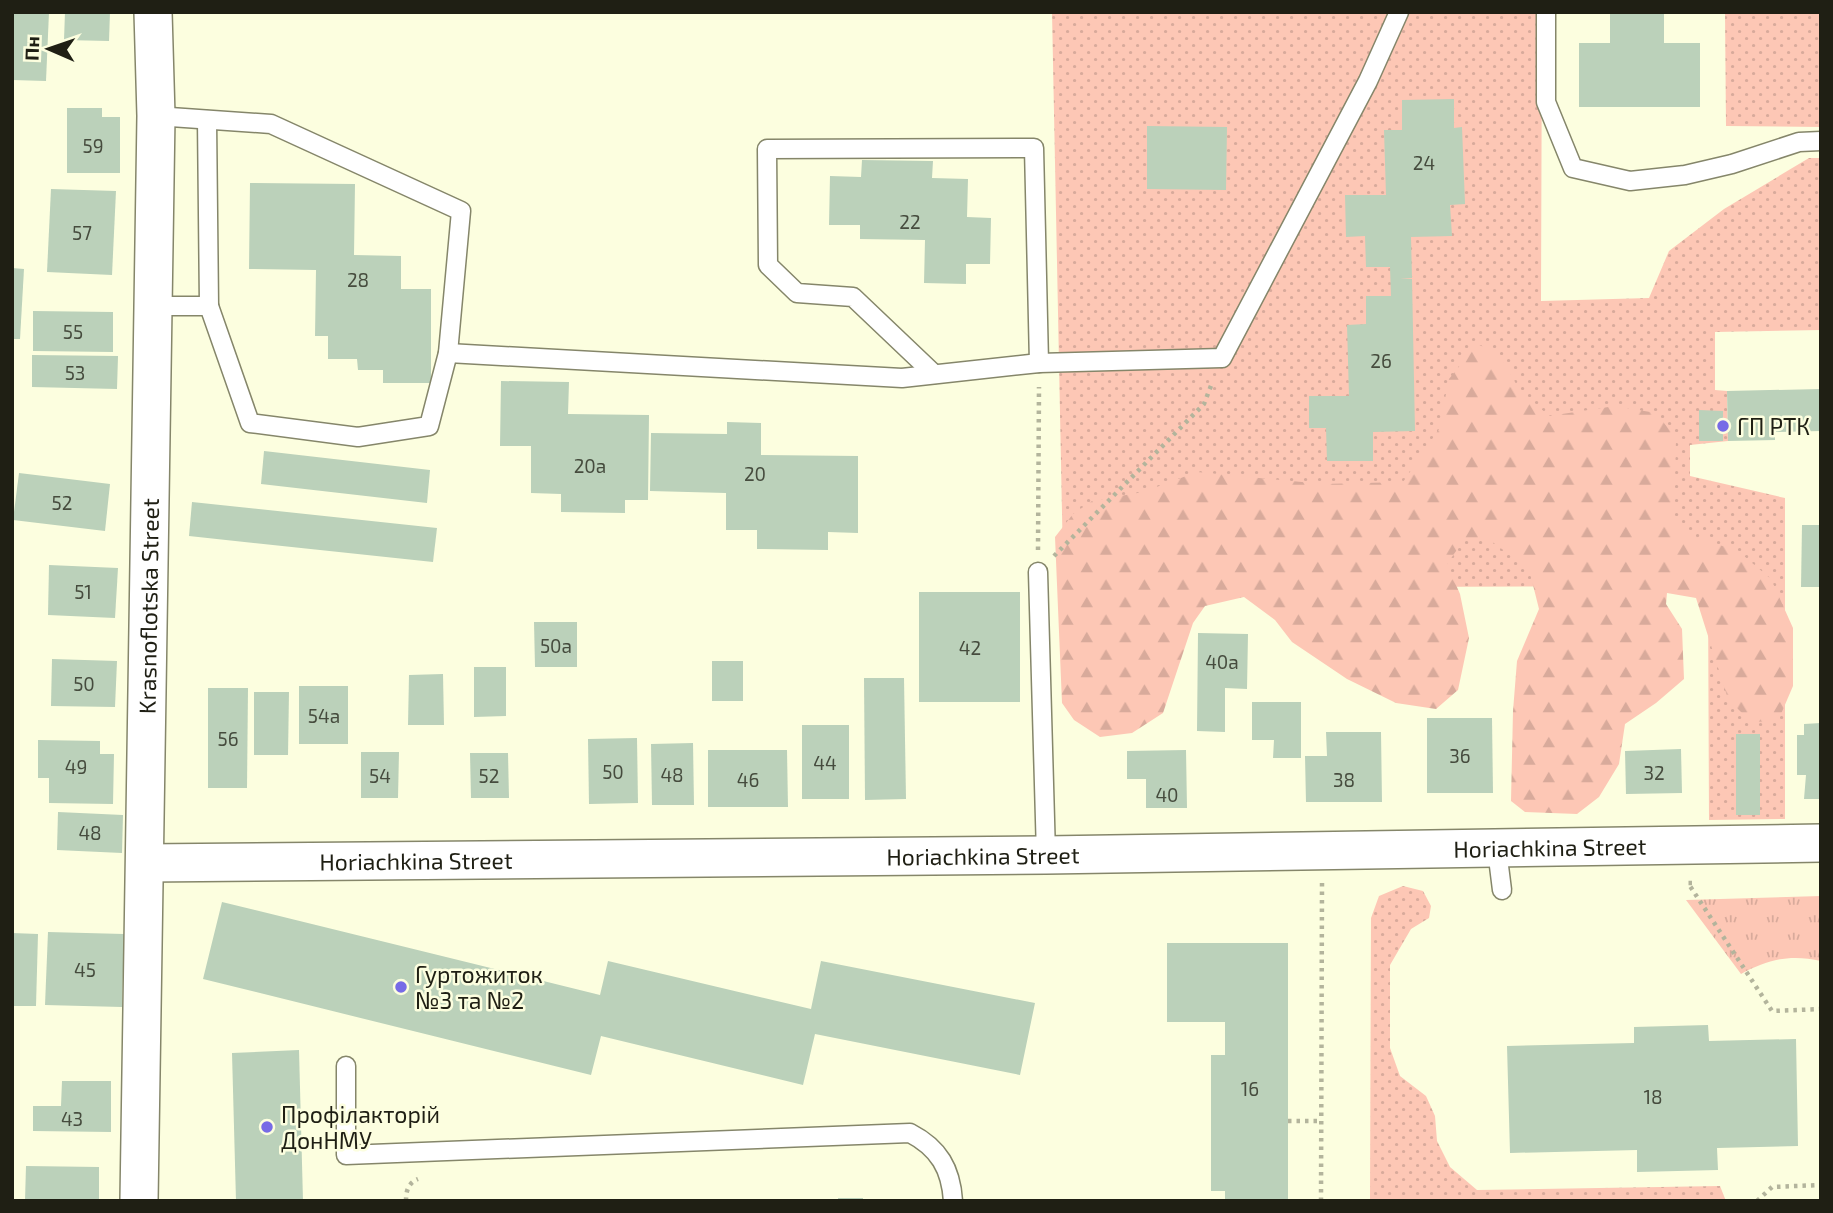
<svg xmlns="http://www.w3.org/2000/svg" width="1833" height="1213" font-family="'Exo 2',sans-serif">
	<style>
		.grass { fill: url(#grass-dots) }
		.forest { fill: url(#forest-firs) }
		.park { fill: url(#park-tufts) }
		.building { fill: #bbd1ba }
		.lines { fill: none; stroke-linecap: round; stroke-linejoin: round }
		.service-casing { stroke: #85866a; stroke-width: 21 }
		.minor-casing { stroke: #85866a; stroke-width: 40 }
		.path { stroke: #b3b49c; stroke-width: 4.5; stroke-dasharray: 3.5 5; stroke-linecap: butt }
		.service { stroke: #fff; stroke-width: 18 }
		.minor { stroke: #fff; stroke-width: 37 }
		.poi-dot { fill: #776be6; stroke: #fcfedf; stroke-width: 2.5 }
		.labels { text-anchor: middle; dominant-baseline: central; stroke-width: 5; stroke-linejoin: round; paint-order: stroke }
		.number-label { font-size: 19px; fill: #464c3e }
		.poi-label { font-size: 23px; fill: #1f1f14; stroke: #fcfedf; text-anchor: start }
		.street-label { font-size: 23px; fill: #1f1f14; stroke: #fcfedf }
	</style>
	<defs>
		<pattern id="grass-dots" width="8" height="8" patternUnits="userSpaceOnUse" patternTransform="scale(1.75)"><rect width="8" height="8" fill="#fdc7b5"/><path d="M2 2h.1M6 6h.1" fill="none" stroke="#d8aa9b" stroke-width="1.8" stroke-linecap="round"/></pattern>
		<pattern id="forest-firs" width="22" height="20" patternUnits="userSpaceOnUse" patternTransform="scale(1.75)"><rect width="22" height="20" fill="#fdc7b5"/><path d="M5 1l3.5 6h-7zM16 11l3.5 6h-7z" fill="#d8aa9b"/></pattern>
		<pattern id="park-tufts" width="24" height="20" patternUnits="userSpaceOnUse" patternTransform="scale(1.75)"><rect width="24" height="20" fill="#fdc7b5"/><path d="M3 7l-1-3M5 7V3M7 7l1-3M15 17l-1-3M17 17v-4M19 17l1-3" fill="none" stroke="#d8aa9b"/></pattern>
	</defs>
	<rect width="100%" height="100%" fill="#fcfedf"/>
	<g class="grass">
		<path d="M1052,12h490l-1,289 108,-3 20,-47 55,-42 85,-51h12v172l-106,2v58l12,1 1,50 -38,4v31l95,22v321l-76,1 -1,-234 -622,2 -23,-25z"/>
		<path d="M1725,12h96v115l-95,-1z"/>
		<path d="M1403,886l20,5 8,15 -2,12 -18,11 -21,36v83l10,28 26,20 9,20 2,25 13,26 27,23 243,-4 6,15h-356l1,-283 8,-22z"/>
	</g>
	<path class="forest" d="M1477,344l22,10 20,35 30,27 66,-10 41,7 20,25 -2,80 15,17 49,16 33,28 22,49v58l-15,35 -27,1 -23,-23 -32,-101 -29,-5 -1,11 16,25 2,50 -28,24 -31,21 -6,40 -20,33 -22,17 -52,-2 -14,-11 2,-90 4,-50 22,-52 -10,-40 -38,-28h-28l-16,23 13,30 9,44 -11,52 -22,19 -40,-6 -49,-24 -55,-37 -17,-22 -31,-23 -39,9 -12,17 -30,90 -31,20 -32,4 -26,-17 -12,-17 -7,-166 18,-23 19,-13 51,-9 54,-20 126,12 80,-2 36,-53 10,-50z"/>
	<path class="park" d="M1821,896v65c-30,-7 -53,-2 -80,13l-55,-74z"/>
	<g class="building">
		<path d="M12,12h37l-3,69 -34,-1z"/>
		<path d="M65,12h45l-1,29 -45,-1z"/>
		<path d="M1610,12h54v31h36v64h-121v-64h31z"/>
		<path d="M1454,99v29l8,-1 3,77 -15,1 2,31 -41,1 1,41h-12l12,1 3,152 -42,1v29h-46l-1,-33h-17v-32h40l-2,-71 19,-1v-28h25l-1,-29h-24l-1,-31 -19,1 -1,-42h41l-2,-65h18v-30z"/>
		<path d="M67,108h35v9h18v56h-53z"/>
		<path d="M1147,126l80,1 -1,63 -79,-1z"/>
		<path d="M862,160l71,1 -1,17 36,1 -1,38 24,1 -1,46h-24v20l-42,-1 1,-43 -65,-1v-14h-31l1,-49 31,1z"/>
		<path d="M250,183l105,1 -1,71 47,1v33h30v94h-48v-13h-25l-1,-11h-29v-23h-13l1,-66 -67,-1z"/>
		<path d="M51,189l65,2 -4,84 -65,-3z"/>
		<path d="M12,268l12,1 -4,70h-8z"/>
		<path d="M33,311l80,1v40l-80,-1z"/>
		<path d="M32,355l86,1 -1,33 -85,-2z"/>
		<path d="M501,381l68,1 -1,32 81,1 -1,85h-23v13l-64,-1v-18l-30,-1v-47h-31z"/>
		<path d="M1821,389v42l-46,1v8l-47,1 -1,-50z"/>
		<path d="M1699,410l24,1v30h-24z"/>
		<path d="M727,422l34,1v32l97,1v77l-30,-1v18l-71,-1v-19h-31v-37l-76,-2 1,-58 76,1z"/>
		<path d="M264,451l166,19 -3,33 -166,-19z"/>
		<path d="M19,473l91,11 -5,47 -92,-11z"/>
		<path d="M192,502l245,26 -4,34 -244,-26z"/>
		<path d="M1802,525h19v62h-20z"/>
		<path d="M49,565l69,3 -3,50 -67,-3z"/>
		<rect x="919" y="592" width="101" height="110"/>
		<path d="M534,622h43v45h-42z"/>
		<path d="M1198,633l50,1 -1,55 -22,-1v44l-28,-1z"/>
		<path d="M52,659l65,2 -2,46 -64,-1z"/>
		<rect x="712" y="661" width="31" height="40"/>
		<path d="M474,667h32v49l-32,1z"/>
		<path d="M443,674l1,51h-36l1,-50z"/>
		<path d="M864,678h40l2,121 -41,1z"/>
		<rect x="299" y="686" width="49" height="58"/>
		<path d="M208,688h40l-1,100h-39z"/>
		<path d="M254,692h35l-1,63h-34z"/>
		<path d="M1252,702h49v56h-28l1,-18h-22z"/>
		<path d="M1427,718h65l1,75h-66z"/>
		<path d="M1821,723v76h-17l2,-24h-9v-40h7v-11z"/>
		<rect x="802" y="725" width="47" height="74"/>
		<path d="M1326,732h55l1,70h-76l-1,-46h22z"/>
		<rect x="1736" y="734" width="24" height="81"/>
		<path d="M637,738l1,65 -49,1 -1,-65z"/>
		<path d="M38,740l62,1v13h14l-1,50 -64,-1v-25h-11z"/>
		<path d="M693,743l1,62h-42l-1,-61z"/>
		<path d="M1681,749l1,44 -56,1 -1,-43z"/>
		<path d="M708,750h79l1,57h-80z"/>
		<path d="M1186,750l1,58h-41v-29h-19v-28z"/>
		<path d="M361,752h38l-1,46h-37z"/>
		<path d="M470,753h38l1,45h-38z"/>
		<path d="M58,812l65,3 -1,38 -65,-3z"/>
		<path d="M222,902l378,93 8,-34 203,48 10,-48 214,42 -15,72 -205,-41 -12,51 -202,-49 -10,39 -388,-96z"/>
		<path d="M48,932l76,2 -2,73 -77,-2z"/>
		<path d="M12,933l26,1 -2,72h-24z"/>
		<path d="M1167,943h121v258h-63v-10h-14v-136h14v-33h-58z"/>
		<path d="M1708,1025l1,16 87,-2 2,107 -81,2 1,22 -81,2v-22l-127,3 -3,-107 127,-3v-16z"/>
		<path d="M299,1050l4,151h-67l-4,-148z"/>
		<path d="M62,1081h49v51l-78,-1v-25h28z"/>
		<path d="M26,1166l73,1v34h-74z"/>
		<rect x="838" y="1198" width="25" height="3"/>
	</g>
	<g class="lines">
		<defs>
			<g id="service">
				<path d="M1546,12v90l27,66 57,13 55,-6 47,-11 67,-22 22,-1"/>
				<path d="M207,120l2,186"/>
				<path d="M152,306h57l41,117 108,14 71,-11 19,-73 13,-142 -190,-87 -115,-8"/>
				<path d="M448,353l454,25 137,-15 183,-5 146,-277 31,-69"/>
				<path d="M934,374l-81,-77 -56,-4 -29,-28 -1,-116 267,-1 5,215"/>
				<path d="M1038,572l8,283"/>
				<path d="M1497,850l5,40"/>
				<path d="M346,1066v89l564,-22c29,15 41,36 43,68"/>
			</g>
			<g id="minor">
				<path id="s1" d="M145,863l901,-8 775,-12"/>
				<path id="s2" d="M139,1201l17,-1085 -3,-104"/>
			</g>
		</defs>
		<use href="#service" class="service-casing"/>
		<use href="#minor" class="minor-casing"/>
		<g class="path">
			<path d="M1038,550l1,-163"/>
			<path d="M1054,556l150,-152 8,-21"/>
			<path d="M1692,883h-4l84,128 49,-2"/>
			<path d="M1288,1121h33"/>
			<path d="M406,1201c0,-10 2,-18 12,-22"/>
			<path d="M1321,1201l1,-318"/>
			<path d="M1757,1201l15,-14 49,-2"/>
		</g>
		<use href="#service" class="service"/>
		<use href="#minor" class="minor"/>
	</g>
	<g class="poi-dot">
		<circle cx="1723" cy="426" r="7"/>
		<circle cx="401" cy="987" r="7"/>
		<circle cx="267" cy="1127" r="7"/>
	</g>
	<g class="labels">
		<g class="number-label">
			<text x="93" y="145">59</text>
			<text x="1424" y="162">24</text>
			<text x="910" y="221">22</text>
			<text x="82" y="232">57</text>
			<text x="358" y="279">28</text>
			<text x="73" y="331">55</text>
			<text x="1381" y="360">26</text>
			<text x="75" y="372">53</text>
			<text x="590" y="465">20а</text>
			<text x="755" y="473">20</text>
			<text x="62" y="502">52</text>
			<text x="83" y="591">51</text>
			<text x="556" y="645">50а</text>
			<text x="970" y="647">42</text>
			<text x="1222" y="661">40а</text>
			<text x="84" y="683">50</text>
			<text x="324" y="715">54а</text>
			<text x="228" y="738">56</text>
			<text x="1460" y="755">36</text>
			<text x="825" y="762">44</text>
			<text x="76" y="766">49</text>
			<text x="613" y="771">50</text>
			<text x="1654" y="772">32</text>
			<text x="672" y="774">48</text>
			<text x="380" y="775">54</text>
			<text x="489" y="775">52</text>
			<text x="748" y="779">46</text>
			<text x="1344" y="779">38</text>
			<text x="1167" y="794">40</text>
			<text x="90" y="832">48</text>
			<text x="85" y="969">45</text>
			<text x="1250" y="1088">16</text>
			<text x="1653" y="1096">18</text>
			<text x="72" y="1118">43</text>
		</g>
		<g class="poi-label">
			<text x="1737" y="426">ГП РТК</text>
			<text x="415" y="974">Гуртожиток<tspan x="415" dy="26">№3 та №2</tspan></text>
			<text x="281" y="1114">Профілакторій<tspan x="281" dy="26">ДонНМУ</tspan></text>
		</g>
		<g class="street-label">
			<text stroke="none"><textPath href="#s2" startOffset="595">Krasnoflotska Street</textPath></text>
			<text stroke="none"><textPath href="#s1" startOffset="1405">Horiachkina Street</textPath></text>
			<text stroke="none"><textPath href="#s1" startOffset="838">Horiachkina Street</textPath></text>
			<text stroke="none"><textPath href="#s1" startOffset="271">Horiachkina Street</textPath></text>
		</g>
	</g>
	<rect width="1833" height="1213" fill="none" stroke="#1f1f14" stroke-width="28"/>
	<g transform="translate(49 49) rotate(272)" stroke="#fcfedf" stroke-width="5" paint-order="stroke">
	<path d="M0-5L12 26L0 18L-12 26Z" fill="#1f1f14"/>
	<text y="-10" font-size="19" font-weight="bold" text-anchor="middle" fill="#1f1f14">Пн</text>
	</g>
</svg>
